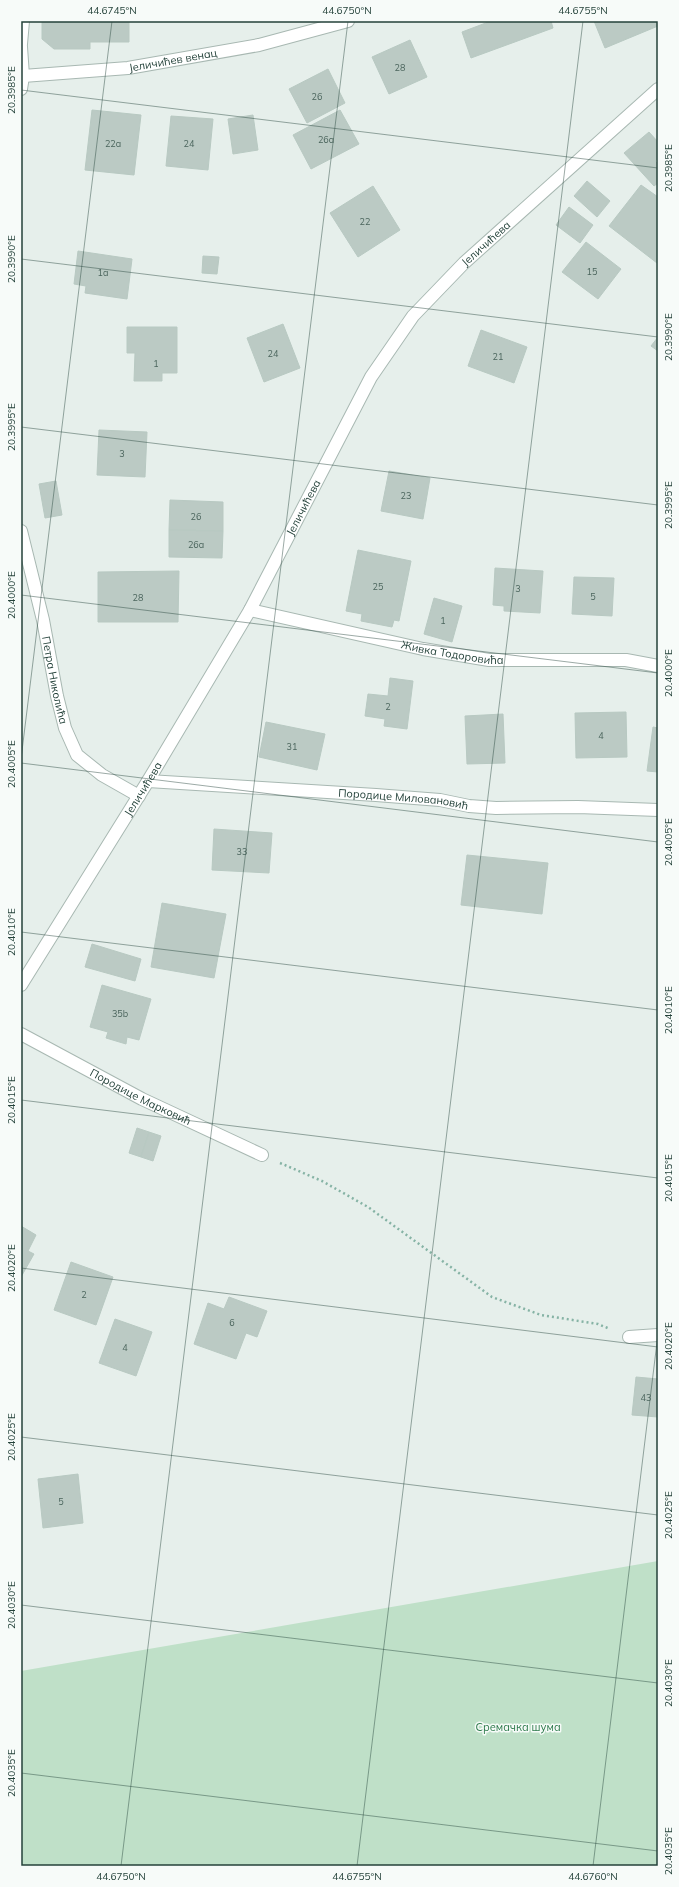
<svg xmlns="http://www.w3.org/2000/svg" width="679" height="1887" font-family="Mulish,sans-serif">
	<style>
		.green { fill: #bfe0c8 }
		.building { fill: #bbcac4; stroke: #b8c9c2 }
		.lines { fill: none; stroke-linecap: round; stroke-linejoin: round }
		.minor-casing { stroke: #a8b8b2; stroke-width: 14 }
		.path { stroke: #86b3a5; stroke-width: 2.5; stroke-dasharray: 2 3; stroke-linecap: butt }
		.minor { stroke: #fff; stroke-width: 12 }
		.ticks { fill: none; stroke: #24423a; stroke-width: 1; stroke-opacity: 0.45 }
		.labels { text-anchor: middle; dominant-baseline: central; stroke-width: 3; stroke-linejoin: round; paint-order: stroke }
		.number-label { font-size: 9px; fill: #4a645c }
		.street-label { font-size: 11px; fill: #24423a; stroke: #f7fbf9 }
		.park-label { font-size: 11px; fill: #2d7a4b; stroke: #f7fbf9 }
		.neatline { fill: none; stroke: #24423a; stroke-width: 1.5 }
		.ticks-label { font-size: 10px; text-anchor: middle; fill: #24423a }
	</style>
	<rect width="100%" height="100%" fill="#e6efeb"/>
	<path class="green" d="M658,1561v305h-637v-195z"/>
	<g class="building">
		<path d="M42,21h87v21h-39v7h-36l-12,-10z"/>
		<path d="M491,21h60l2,7 -82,30 -9,-26z"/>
		<path d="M594,21h64v5l-53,22z"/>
		<path d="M410,40l17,37 -38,17 -17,-37z"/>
		<path d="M328,69l17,34 -38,20 -18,-34z"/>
		<path d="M92,110l49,5 -7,60 -49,-5z"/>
		<path d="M340,110l19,34 -48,25 -18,-34z"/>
		<path d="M253,115l5,35 -25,4 -5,-35z"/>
		<path d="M171,116l42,3 -5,51 -42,-4z"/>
		<path d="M649,132l9,10v16l-3,3 3,3v19l-4,3 -30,-33z"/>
		<path d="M587,181l23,20 -13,16 -23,-21z"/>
		<path d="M641,185l17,12 -1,66 -48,-37z"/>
		<path d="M373,186l27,44 -42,27 -28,-44z"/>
		<path d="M569,207l24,18 -13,18 -24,-18z"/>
		<path d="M586,242l35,27 -23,30 -36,-27z"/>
		<path d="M78,251l54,8 -5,40 -42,-6 1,-7 -12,-2z"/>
		<path d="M203,256l16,1 -2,17 -15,-1z"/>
		<path d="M283,324l17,44 -36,14 -17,-44z"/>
		<path d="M127,327h50v46h-15v8h-28l1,-28h-8z"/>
		<path d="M481,330l46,17 -13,36 -46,-17z"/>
		<path d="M658,337v14l-7,-5z"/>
		<path d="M99,430l48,2 -2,45 -48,-2z"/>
		<path d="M389,471l41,7 -7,41 -42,-8z"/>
		<path d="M56,481l6,34 -17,3 -6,-34z"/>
		<path d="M170,500l53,2v29l-54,-1z"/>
		<path d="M169,530l54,1 -1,27 -53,-1z"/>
		<path d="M358,550l53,11 -12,60 -5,-1 -2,7 -31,-6 1,-7 -16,-3z"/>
		<path d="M495,568l48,3 -3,42 -36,-2v-5l-11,-1z"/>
		<path d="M179,571l-1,51h-80v-50z"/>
		<path d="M574,577l40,1 -2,38 -40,-2z"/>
		<path d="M434,598l28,8 -10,36 -28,-8z"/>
		<path d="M390,678l23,3 -6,48 -23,-3 1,-7 -20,-3 3,-22 20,2z"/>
		<path d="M626,712l1,45 -51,1 -1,-45z"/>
		<path d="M503,714l2,49 -38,1 -2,-48z"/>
		<path d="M266,722l59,12 -8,36 -58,-13z"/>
		<path d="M653,727l5,1v44l-11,-1z"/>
		<path d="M214,829l58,4 -3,40 -57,-3z"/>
		<path d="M467,855l81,8 -6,51 -81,-9z"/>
		<path d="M162,903l64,11 -12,64 -63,-11z"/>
		<path d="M92,944l49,15 -6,22 -50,-14z"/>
		<path d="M102,985l49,14 -12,41 -12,-3 -1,7 -20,-6 2,-6 -18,-5z"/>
		<path d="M137,1128l12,4 -8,25 -12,-4z"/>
		<path d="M149,1132l12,4 -8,25 -12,-4z"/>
		<path d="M21,1226l15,9 -8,16 6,3 -13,23z"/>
		<path d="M71,1262l42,15 -17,48 -42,-15z"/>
		<path d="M229,1297l38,14 -10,26 -11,-4 -10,26 -42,-15 14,-41 16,6z"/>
		<path d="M115,1319l37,13 -16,44 -37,-13z"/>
		<path d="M636,1377l22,2v38l-26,-2z"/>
		<path d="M78,1474l5,49 -40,5 -5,-49z"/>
	</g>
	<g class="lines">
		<defs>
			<g id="minor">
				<path d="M21,44l2,-23"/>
				<path d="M21,47l2,29 -2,13"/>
				<path id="s1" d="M23,76l105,-8 131,-23 89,-24"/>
				<path id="s2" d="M21,531l22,89 14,76 8,32 12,27 25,20 37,21"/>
				<path id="s3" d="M250,610l173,39 66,11h137l32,6"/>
				<path id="s4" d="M148,781l228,14 64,5 29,6 27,2 82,-1 80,3"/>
				<path id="s5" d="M21,985l127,-204 102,-171 121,-233 42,-61 51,-53 194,-174"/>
				<path id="s6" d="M21,1034l121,65 120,56"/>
				<path d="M629,1337l29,-2"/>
			</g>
		</defs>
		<use href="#minor" class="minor-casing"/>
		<path class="path" d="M280,1163l42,18 46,26 124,90 49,18 57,9 12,5"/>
		<use href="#minor" class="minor"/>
	</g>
	<path class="ticks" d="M21,90l637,78M21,259l637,78M21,427l637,78M21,595l637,78M21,759l91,-738M21,763l637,79M21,932l637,78M21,1100l637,78M21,1268l637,79M21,1437l637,78M21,1605l637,78M21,1773l637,78M121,1866l227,-1845M357,1866l226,-1845M593,1866l65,-532"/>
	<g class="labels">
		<g class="number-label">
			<text x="400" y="67">28</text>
			<text x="317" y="96">26</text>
			<text x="326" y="139">26a</text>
			<text x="113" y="143">22a</text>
			<text x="189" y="143">24</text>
			<text x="365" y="221">22</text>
			<text x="592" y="271">15</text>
			<text x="103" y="272">1a</text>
			<text x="273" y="353">24</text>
			<text x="498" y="356">21</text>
			<text x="156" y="363">1</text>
			<text x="122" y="453">3</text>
			<text x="406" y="495">23</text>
			<text x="196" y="516">26</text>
			<text x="196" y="544">26a</text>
			<text x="378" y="586">25</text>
			<text x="518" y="588">3</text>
			<text x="593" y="596">5</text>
			<text x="138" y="597">28</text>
			<text x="443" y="620">1</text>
			<text x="388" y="706">2</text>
			<text x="601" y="735">4</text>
			<text x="292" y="746">31</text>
			<text x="242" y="851">33</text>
			<text x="120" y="1013">35b</text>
			<text x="84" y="1294">2</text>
			<text x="232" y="1322">6</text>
			<text x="125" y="1347">4</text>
			<text x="646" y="1397">43</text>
			<text x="61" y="1501">5</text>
		</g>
		<g class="street-label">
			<text stroke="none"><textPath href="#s1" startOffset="151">Јеличићев венац</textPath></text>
			<text stroke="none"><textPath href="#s5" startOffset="879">Јеличићева</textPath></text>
			<text stroke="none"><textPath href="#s5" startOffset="555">Јеличићева</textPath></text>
			<text stroke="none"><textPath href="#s3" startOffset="207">Живка Тодоровића</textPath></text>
			<text stroke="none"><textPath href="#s2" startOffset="153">Петра Николића</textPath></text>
			<text stroke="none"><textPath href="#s5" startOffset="231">Јеличићева</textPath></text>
			<text stroke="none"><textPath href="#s4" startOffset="256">Породице Миловановић</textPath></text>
			<text stroke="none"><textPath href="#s6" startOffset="135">Породице Марковић</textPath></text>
		</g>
		<g class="park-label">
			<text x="518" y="1727">Сремачка шума</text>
		</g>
	</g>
	<rect width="679" height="1887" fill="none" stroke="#f7fbf9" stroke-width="44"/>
	<rect x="22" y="22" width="635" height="1843" class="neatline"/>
	<g class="ticks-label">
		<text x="112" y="14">44.6745°N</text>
		<text x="347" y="14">44.6750°N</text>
		<text x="583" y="14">44.6755°N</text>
		<text transform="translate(11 90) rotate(-90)" y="4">20.3985°E</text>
		<text transform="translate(668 168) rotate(-90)" y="4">20.3985°E</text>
		<text transform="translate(11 259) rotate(-90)" y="4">20.3990°E</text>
		<text transform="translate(668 337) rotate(-90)" y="4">20.3990°E</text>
		<text transform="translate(11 427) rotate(-90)" y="4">20.3995°E</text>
		<text transform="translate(668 505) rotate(-90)" y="4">20.3995°E</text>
		<text transform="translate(11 595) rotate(-90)" y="4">20.4000°E</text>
		<text transform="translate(668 673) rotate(-90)" y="4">20.4000°E</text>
		<text transform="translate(11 764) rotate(-90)" y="4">20.4005°E</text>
		<text transform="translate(668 842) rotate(-90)" y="4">20.4005°E</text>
		<text transform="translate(11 932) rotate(-90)" y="4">20.4010°E</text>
		<text transform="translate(668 1010) rotate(-90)" y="4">20.4010°E</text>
		<text transform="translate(11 1100) rotate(-90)" y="4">20.4015°E</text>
		<text transform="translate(668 1178) rotate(-90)" y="4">20.4015°E</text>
		<text transform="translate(11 1268) rotate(-90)" y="4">20.4020°E</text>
		<text transform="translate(668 1346) rotate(-90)" y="4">20.4020°E</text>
		<text transform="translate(11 1437) rotate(-90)" y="4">20.4025°E</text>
		<text transform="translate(668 1515) rotate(-90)" y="4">20.4025°E</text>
		<text transform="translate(11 1605) rotate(-90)" y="4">20.4030°E</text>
		<text transform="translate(668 1683) rotate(-90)" y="4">20.4030°E</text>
		<text transform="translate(11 1773) rotate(-90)" y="4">20.4035°E</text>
		<text transform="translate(668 1851) rotate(-90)" y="4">20.4035°E</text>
		<text x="121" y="1880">44.6750°N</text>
		<text x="357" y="1880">44.6755°N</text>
		<text x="593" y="1880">44.6760°N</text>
	</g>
</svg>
